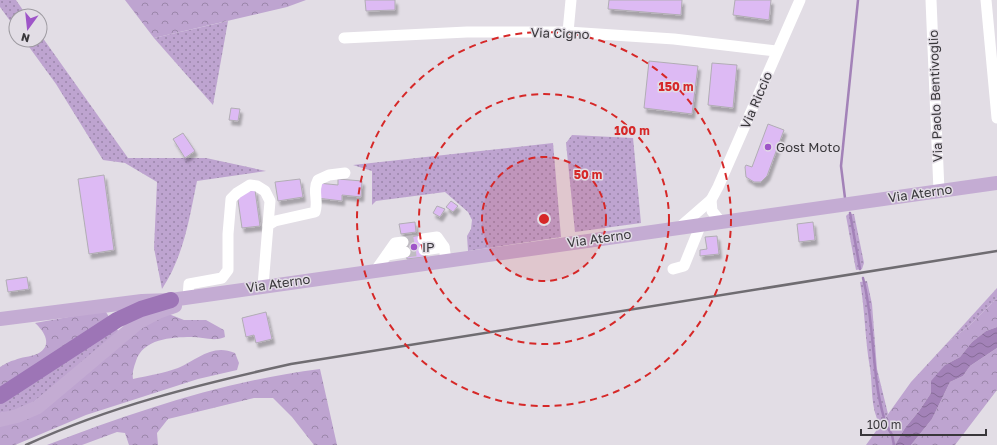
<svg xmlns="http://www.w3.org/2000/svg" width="997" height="445" font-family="'Golos Text',sans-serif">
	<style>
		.grass { fill: url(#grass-dots) }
		.forest { fill: url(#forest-crowns) }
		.water { fill: url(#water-waves) }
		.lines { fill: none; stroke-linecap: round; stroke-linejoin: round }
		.stream { stroke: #a382b8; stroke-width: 2.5 }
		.building { fill: #ddbaf4; stroke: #b1adb4; filter: url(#shadow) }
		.minor-tunnel { stroke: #c0bcc3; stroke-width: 11; stroke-dasharray: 11 5.5; stroke-linecap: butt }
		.minor { stroke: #fff; stroke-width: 11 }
		.major { stroke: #c4acd3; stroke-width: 14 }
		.highway { stroke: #9d75b6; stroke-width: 16 }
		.rail { stroke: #6f6c71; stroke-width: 2.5 }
		.ring { fill: none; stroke: #d62828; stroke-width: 2; stroke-dasharray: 7 5 }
		.poi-dot { fill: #9e55c8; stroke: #e2dde5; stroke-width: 1.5 }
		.labels { text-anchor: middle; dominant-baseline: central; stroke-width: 3; stroke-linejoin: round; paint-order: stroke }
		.street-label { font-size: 13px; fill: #39373b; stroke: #e2dde5 }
		.poi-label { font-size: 13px; fill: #39373b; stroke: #e2dde5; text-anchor: start }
		.centre { fill: #d62828; stroke: #e2dde5; stroke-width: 2 }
		.ring-label { font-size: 12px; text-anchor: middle; font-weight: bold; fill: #d62828; stroke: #e2dde5; stroke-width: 3; stroke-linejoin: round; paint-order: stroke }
	</style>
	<defs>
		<pattern id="grass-dots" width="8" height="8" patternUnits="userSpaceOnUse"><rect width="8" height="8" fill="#bea4d0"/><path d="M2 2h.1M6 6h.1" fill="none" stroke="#9b86aa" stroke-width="1.8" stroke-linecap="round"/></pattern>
		<pattern id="forest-crowns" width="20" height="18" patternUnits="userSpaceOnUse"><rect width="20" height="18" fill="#bea4d0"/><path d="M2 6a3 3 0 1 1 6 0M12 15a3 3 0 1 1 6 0" fill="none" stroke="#9b86aa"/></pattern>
		<pattern id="water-waves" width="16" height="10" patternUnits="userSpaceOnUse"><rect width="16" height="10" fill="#a382b8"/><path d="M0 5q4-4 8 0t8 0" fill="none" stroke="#866b97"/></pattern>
		<filter id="shadow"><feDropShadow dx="2.5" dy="4.5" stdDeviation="1" flood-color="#0004"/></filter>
	</defs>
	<rect width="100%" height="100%" fill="#e2dde5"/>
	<g class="grass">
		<path d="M0,0h16l11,16h-11v13l-16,-22z"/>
		<path d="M228,21l-15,84 -59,-67z"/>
		<path d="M40,34l88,124h78l60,13 -69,10c-8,39 -13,74 -35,108l-8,-41 3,-66 -32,-19 -22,-3 -47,-76 -32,-44h16z"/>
		<path d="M572,135l61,3 8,85 -66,9 -9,-89z"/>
		<path d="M553,143l8,94 -93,14 -1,-15 4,-7 1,-9 -4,-8 -23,-20 -69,9 -4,4v-34l-19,-6z"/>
		<path d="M848,214h6l10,49 -2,6 -6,1 -10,-54z"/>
		<path d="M867,281l5,23 5,65 11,45 -8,11c-10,-18 -7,-38 -10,-57 -5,-28 -5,-58 -10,-86z"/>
		<path d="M997,288v10l-28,28 -21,16z"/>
		<path d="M114,328l4,2 -1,4 -93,76 -24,3v-9z"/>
	</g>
	<g class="forest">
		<path d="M125,0h181l-19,7 -133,31z"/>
		<path d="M997,298v29l-11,4 -14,11 -12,15 -15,8 -14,28 -12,18 -14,17 -10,17h-29l45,-63 37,-40 21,-16z"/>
		<path d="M102,311l4,1 3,5 -109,71v-21c5,-3 10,-6 15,-7 6,-3 15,-3 22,-6 17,-8 7,-23 -2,-31z"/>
		<path d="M166,313l18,7h22l18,10 1,7c-11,5 -22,0 -34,0 -20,0 -48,2 -55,24 -2,6 -4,11 -3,18 14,-3 31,-6 45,-11 19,-8 34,-25 57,-15l4,10 -2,7 -39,9 -112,36 -71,30h-15v-19l112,-79z"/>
		<path d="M997,348v42l-42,55h-44l21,-26 18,-37 13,-6 7,-10z"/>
		<path d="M320,369l17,76h-23l-22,-28 -19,-19h-19l-86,21 -11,14 1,12h-29l-4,-12 -8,-1 -35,13h-35c89,-34 178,-64 273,-76z"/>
	</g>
	<path class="water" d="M997,327v21l-27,18 -7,10 -13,6 -18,37 -21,26h-16l10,-17 14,-17 12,-18v-12l14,-16 15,-8 12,-15 14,-11z"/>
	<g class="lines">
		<g class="stream">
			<path d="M845,198l-4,-32 17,-166"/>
			<path d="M850,213l10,56"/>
			<path d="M863,278c12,46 8,95 21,140"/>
			<path d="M885,423l7,12 2,10"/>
		</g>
	</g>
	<g class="building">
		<path d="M365,0h30v10l-29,1z"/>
		<path d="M609,0h73l-1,15 -73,-6z"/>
		<path d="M735,0h36l-2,20 -36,-5z"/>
		<path d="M649,61l49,5 -6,48 -48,-6z"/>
		<path d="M712,63l25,2 -4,43 -25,-3z"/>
		<path d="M231,108l9,1 -2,12 -9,-1z"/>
		<path d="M768,124l16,6 -17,46 -6,6h-7l-8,-5 -1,-10 1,-2 6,2z"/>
		<path d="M183,133l12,18 -10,7 -12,-19z"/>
		<path d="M104,175l10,75 -25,4 -11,-75z"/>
		<path d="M300,179l3,18 -25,4 -3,-19z"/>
		<path d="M338,179l24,2 -1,16 -19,-2v6l-25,-3 1,-15 20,2z"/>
		<path d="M255,190l5,36 -18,2 -5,-35z"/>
		<path d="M451,201l7,5 -5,6 -7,-5z"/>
		<path d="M437,206l8,3 -5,8 -7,-4z"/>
		<path d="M415,222l1,10 -15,2 -2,-10z"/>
		<path d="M813,222l2,18 -16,2 -2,-18z"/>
		<path d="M421,235l3,22 -17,2 -3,-21z"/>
		<path d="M717,236l2,18 -19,2v-6l7,-1 -2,-12z"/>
		<path d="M27,277l2,12 -21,3 -2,-12z"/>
		<path d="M266,312l6,27 -16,4 -2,-8 -8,2 -4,-19z"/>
	</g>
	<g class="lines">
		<g class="minor-tunnel">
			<path d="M403,242l20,-3"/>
			<path d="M405,252l19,-2"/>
		</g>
		<g class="minor">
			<path d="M931,0l8,191"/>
			<path d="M986,0l11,118"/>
			<path d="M568,32l3,-32"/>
			<path d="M344,38l123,-6h101l106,7 102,12"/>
			<path d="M711,200l1,11 8,10"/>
			<path d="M268,225l7,-4 40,-9c4,-11 -3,-21 3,-32l11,-5 16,-2"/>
			<path d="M680,227l31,-27 7,-13 82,-187"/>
			<path d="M423,239l14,-2 7,10 2,13"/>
			<path d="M424,250l20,-3"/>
			<path d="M387,255l18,-3"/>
			<path d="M673,269l11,-3 17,-42"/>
			<path d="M376,270l19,-27 8,-1"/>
			<path d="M188,297l1,-13 33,-6 6,-8v-36l3,-35 6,-6 13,-8 7,1 8,5 5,10 -7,85"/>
		</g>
		<g class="major">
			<path d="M0,319l142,-18 29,-1 826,-117"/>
			<path d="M0,420l17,-4 21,-9 101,-85 19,-10 17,-6"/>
		</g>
		<path class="highway" d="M0,396l117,-76 24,-11 30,-9"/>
		<path class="rail" d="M26,445c84,-39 175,-61 265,-81l706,-113"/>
	</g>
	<circle cx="544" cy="219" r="62" fill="#d62828" fill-opacity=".12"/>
	<g class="ring">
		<circle cx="544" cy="219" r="62"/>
		<circle cx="544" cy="219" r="125"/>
		<circle cx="544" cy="219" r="187"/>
	</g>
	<g class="poi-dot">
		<circle cx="768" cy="147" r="4"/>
		<circle cx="414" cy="247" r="4"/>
	</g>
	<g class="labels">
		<g class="street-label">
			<text transform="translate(560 33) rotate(2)">Via Cigno</text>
			<text transform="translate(935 96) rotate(-92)">Via Paolo Bentivoglio</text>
			<text transform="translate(756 100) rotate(-67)">Via Riccio</text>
			<text transform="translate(920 193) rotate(-8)">Via Aterno</text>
			<text transform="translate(599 238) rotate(-8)">Via Aterno</text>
			<text transform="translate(278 283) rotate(-8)">Via Aterno</text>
		</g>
		<g class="poi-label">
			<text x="776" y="147">Gost Moto</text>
			<text x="422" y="247">IP</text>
		</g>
	</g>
	<circle cx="544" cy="219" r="6" class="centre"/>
	<g class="ring-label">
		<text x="676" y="91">150 m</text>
		<text x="632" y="135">100 m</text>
		<text x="588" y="179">50 m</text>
	</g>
	<g transform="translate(28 28) rotate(195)"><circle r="19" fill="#e2dde5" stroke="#9e9ba1"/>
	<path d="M0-3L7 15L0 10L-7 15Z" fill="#9e55c8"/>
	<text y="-6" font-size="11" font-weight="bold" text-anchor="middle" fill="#39373b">N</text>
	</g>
	<path d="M861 429v6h125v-6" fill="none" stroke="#39373b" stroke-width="2"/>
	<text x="867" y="429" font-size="12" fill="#39373b" stroke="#e2dde5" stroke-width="3" paint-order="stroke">100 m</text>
</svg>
